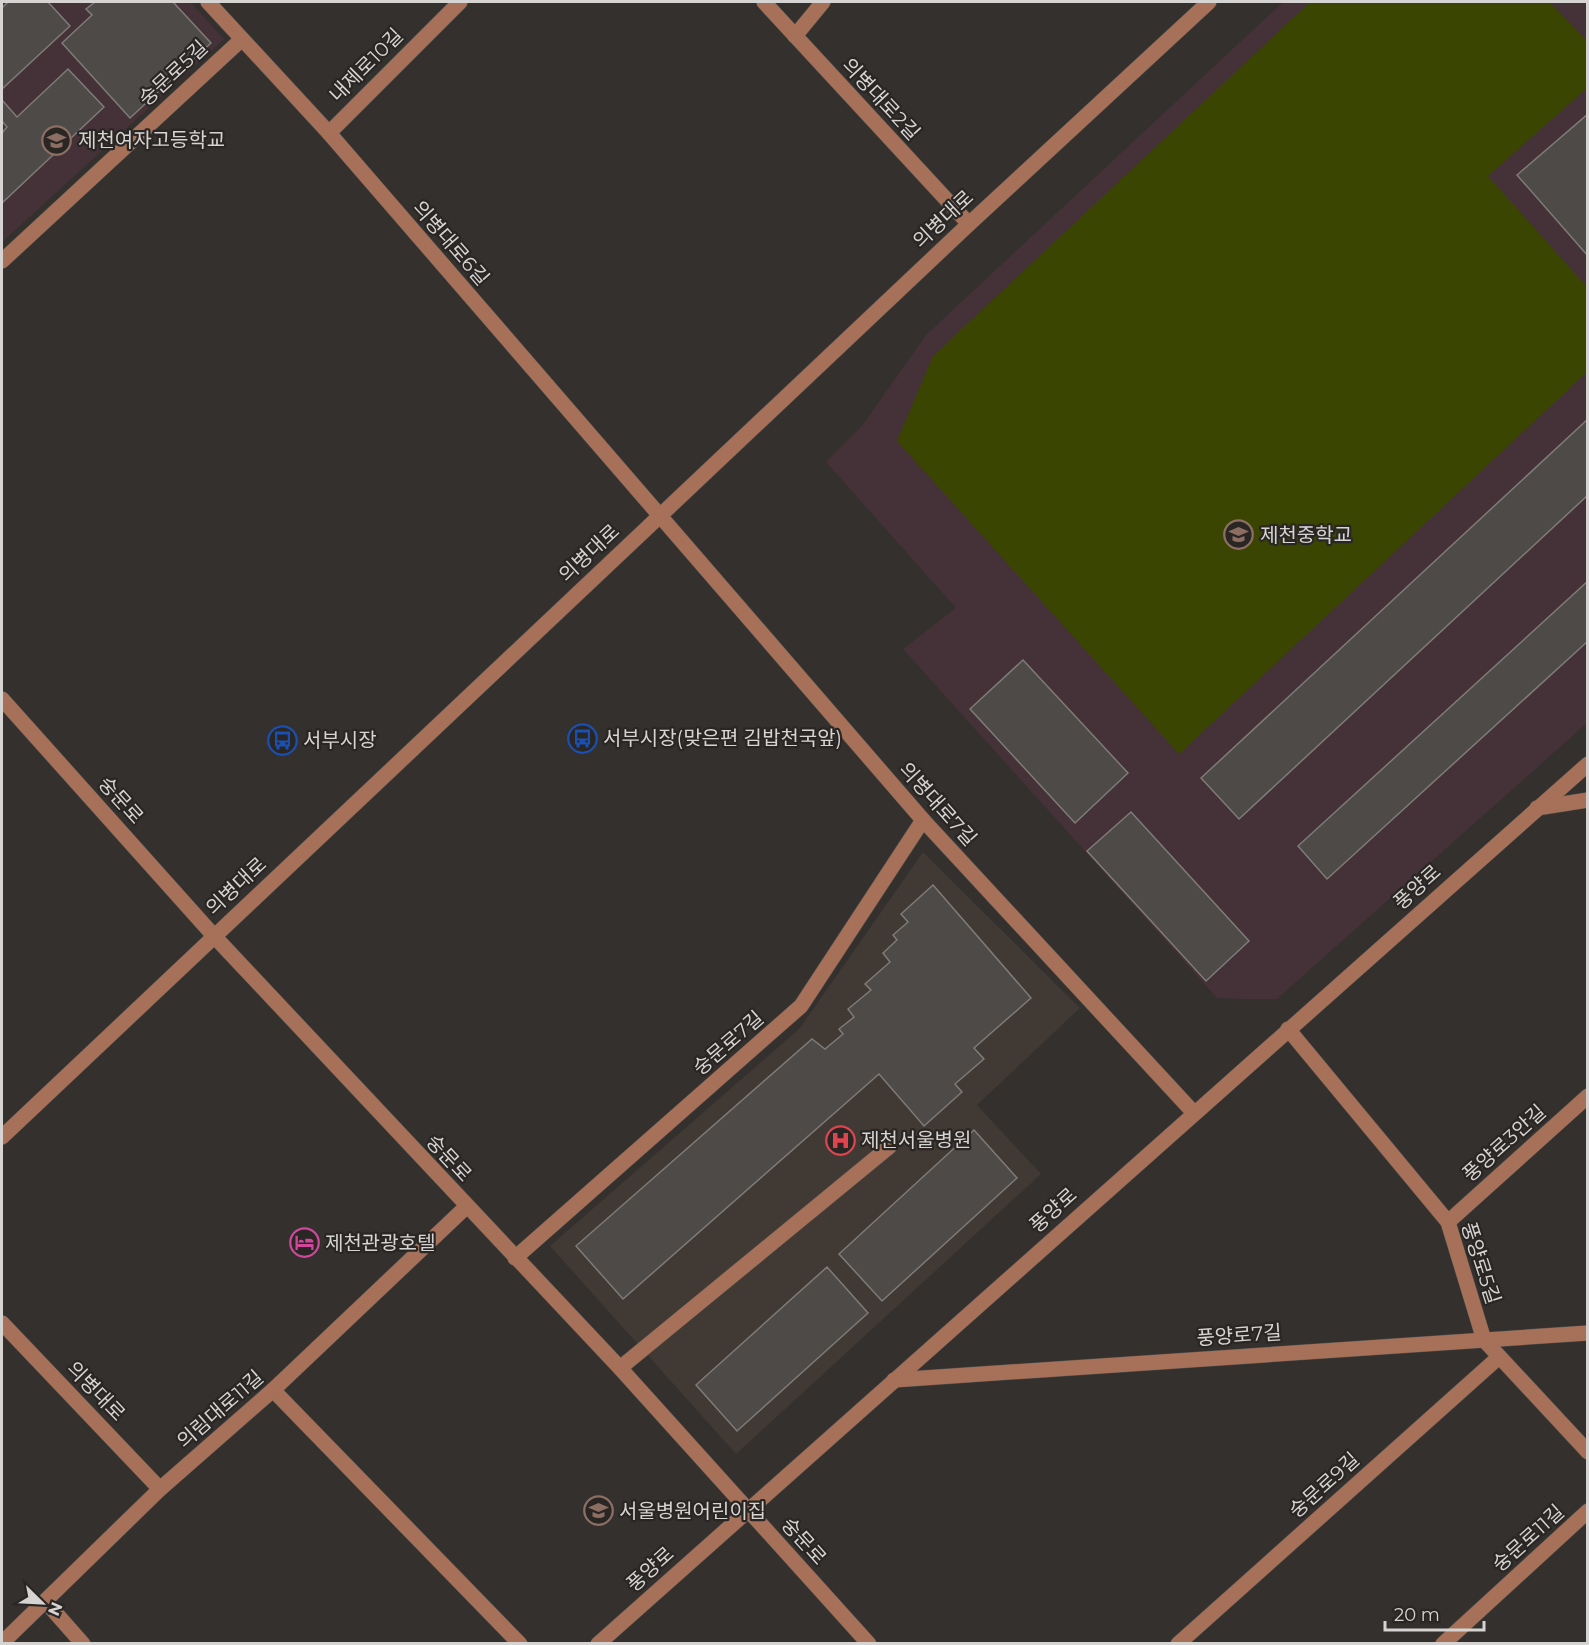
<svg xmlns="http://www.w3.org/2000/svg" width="1589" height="1645" font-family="Montserrat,'Noto Sans KR',sans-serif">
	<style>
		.built { fill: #413933 }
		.education { fill: #453239 }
		.green { fill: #3a4501 }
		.building { fill: #4d4a47; stroke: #7e7b78; stroke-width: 1.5 }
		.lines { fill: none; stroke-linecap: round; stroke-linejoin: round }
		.minor-casing { stroke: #504e4c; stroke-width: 16 }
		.minor { stroke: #a67158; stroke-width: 15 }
		.labels { text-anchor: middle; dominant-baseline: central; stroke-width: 4.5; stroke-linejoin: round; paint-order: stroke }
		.street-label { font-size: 20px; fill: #d6d4d2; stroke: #292624 }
		.poi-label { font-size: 20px; fill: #d6d4d2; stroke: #292624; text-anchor: start }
	</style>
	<rect width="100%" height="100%" fill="#33302e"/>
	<path class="built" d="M923,852l157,156 -103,97 64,69 -305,280 -186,-208 250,-218z"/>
	<g class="education">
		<path d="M2,2h188l34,37 -222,203z"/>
		<path d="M1283,2h304v721l-310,276h-37l-23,-1 -314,-349 53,-41 -130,-146 36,-36 64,-91z"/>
	</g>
	<path class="green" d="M1310,2h239l38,39v47l-99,88 99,111v85l-408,382 -282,-313 36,-85z"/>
	<g class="building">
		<path d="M8,2h40l22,24 -68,63v-81z"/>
		<path d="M95,2h78l38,41 -81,75 -68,-75 30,-28 -6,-6z"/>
		<path d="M68,69l36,38 -102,96v-70l5,-6 -5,-6v-21l15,17z"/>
		<path d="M1588,114v142l-71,-81z"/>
		<path d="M1588,419v76l-349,324 -38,-41z"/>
		<path d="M1588,581v60l-261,238 -29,-33z"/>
		<path d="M1023,660l105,113 -53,50 -105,-114z"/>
		<path d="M1131,812l118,129 -43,40 -119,-130z"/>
		<path d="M933,885l98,113 -57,50 10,11 -29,25 7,8 -38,34 -45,-52 -256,225 -47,-53 236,-207 13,10 18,-15 -4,-5 15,-12 -6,-8 23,-19 -6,-6 25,-22 -7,-9 14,-13 -4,-5 15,-13 -7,-8z"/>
		<path d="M974,1130l43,48 -135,123 -43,-47z"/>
		<path d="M827,1267l41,46 -131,118 -41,-46z"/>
	</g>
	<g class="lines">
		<defs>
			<g id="minor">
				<path d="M208,2l121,131 594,687 271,293"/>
				<path d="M764,2l205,222"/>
				<path d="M795,36l28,-34"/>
				<path d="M329,133l131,-131"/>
				<path d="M2,261l240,-222"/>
				<path d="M2,699l212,237 406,432 249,276"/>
				<path d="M1537,808l51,-8"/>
				<path d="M1288,1029l160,193 36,118 104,112"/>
				<path d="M2,1137l967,-913 240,-222"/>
				<path d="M1448,1222l140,-126"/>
				<path d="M515,1258l286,-252 122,-186"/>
				<path d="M2,1323l158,166"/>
				<path d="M620,1368l269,-221"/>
				<path d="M894,1380l694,-47"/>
				<path d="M273,1390l247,254"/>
				<path d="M46,1602l37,42"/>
				<path d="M2,1643l158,-154 113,-99 193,-183"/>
				<path d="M598,1644l990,-880"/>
				<path d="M1178,1644l321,-287"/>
				<path d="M1443,1644l145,-133"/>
			</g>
		</defs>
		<use href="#minor" class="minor-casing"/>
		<use href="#minor" class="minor"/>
	</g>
	<defs>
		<symbol id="school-ring" viewBox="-11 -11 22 22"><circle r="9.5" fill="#292624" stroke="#8d6e63" stroke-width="1.5"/><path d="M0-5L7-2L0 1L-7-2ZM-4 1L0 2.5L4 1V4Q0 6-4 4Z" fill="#8d6e63"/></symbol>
		<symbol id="bus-ring" viewBox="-11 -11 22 22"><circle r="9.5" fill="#292624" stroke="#1a4fb4" stroke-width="1.5"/><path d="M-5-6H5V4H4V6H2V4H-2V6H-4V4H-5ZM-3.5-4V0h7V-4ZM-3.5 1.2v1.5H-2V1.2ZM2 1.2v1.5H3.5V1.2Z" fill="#1a4fb4"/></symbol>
		<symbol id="hospital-ring" viewBox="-11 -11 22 22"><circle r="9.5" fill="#292624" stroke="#e0444e" stroke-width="1.5"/><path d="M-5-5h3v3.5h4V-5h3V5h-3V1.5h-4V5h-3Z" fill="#e0444e"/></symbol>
		<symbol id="hotel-ring" viewBox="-11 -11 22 22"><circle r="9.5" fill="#292624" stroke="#d1479c" stroke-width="1.5"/><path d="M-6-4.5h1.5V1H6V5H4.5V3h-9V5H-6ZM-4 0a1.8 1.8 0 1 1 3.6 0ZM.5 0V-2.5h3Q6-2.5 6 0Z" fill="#d1479c"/></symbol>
	</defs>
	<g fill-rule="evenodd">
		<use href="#school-ring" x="40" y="124" width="33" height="33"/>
		<use href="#school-ring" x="1222" y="518" width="33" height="33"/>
		<use href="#bus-ring" x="566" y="722" width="33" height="33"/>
		<use href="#bus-ring" x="266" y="724" width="33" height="33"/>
		<use href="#hospital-ring" x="824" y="1124" width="33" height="33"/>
		<use href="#hotel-ring" x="288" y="1226" width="33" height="33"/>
		<use href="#school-ring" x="582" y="1494" width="33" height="33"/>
	</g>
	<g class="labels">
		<g class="street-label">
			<text transform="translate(366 65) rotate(-45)">내제로10길</text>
			<text transform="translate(173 73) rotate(-43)">숭문로5길</text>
			<text transform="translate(881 99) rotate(47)">의병대로2길</text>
			<text transform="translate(943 219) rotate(-43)">의병대로</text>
			<text transform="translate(451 243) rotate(49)">의병대로6길</text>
			<text transform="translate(589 553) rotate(-43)">의병대로</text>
			<text transform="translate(121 800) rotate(48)">숭문로</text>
			<text transform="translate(938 804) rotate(48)">의병대로7길</text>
			<text transform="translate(236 886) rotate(-43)">의병대로</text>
			<text transform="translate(1417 887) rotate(-42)">풍양로</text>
			<text transform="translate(728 1043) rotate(-41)">숭문로7길</text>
			<text transform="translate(1504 1143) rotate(-42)">풍양로3안길</text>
			<text transform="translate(449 1158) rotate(47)">숭문로</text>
			<text transform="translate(1053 1210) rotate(-42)">풍양로</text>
			<text transform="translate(1481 1263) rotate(72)">풍양로5길</text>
			<text transform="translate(1239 1335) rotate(-4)">풍양로7길</text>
			<text transform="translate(96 1391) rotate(46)">의병대로</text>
			<text transform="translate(220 1409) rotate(-41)">의림대로11길</text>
			<text transform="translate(1324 1485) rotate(-42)">숭문로9길</text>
			<text transform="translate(1528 1538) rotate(-42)">숭문로11길</text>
			<text transform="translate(804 1541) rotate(48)">숭문로</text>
			<text transform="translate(650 1569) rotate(-42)">풍양로</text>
		</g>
		<g class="poi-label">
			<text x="78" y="140">제천여자고등학교</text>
			<text x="1260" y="535">제천중학교</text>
			<text x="603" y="738">서부시장(맞은편 김밥천국앞)</text>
			<text x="303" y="740">서부시장</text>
			<text x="861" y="1140">제천서울병원</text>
			<text x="325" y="1243">제천관광호텔</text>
			<text x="619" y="1511">서울병원어린이집</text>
		</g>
	</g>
	<rect width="1589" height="1645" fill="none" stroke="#d6d4d2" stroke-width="6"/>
	<g transform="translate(42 1603) rotate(114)" stroke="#292624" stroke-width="4.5" paint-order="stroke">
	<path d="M0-4.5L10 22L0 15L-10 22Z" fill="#d6d4d2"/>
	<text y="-9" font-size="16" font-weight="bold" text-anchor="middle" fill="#d6d4d2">N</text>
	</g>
	<path d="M1385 1621v9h99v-9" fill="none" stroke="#d6d4d2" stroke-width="3"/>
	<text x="1394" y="1621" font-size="18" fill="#d6d4d2" stroke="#292624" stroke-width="4.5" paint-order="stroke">20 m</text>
</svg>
